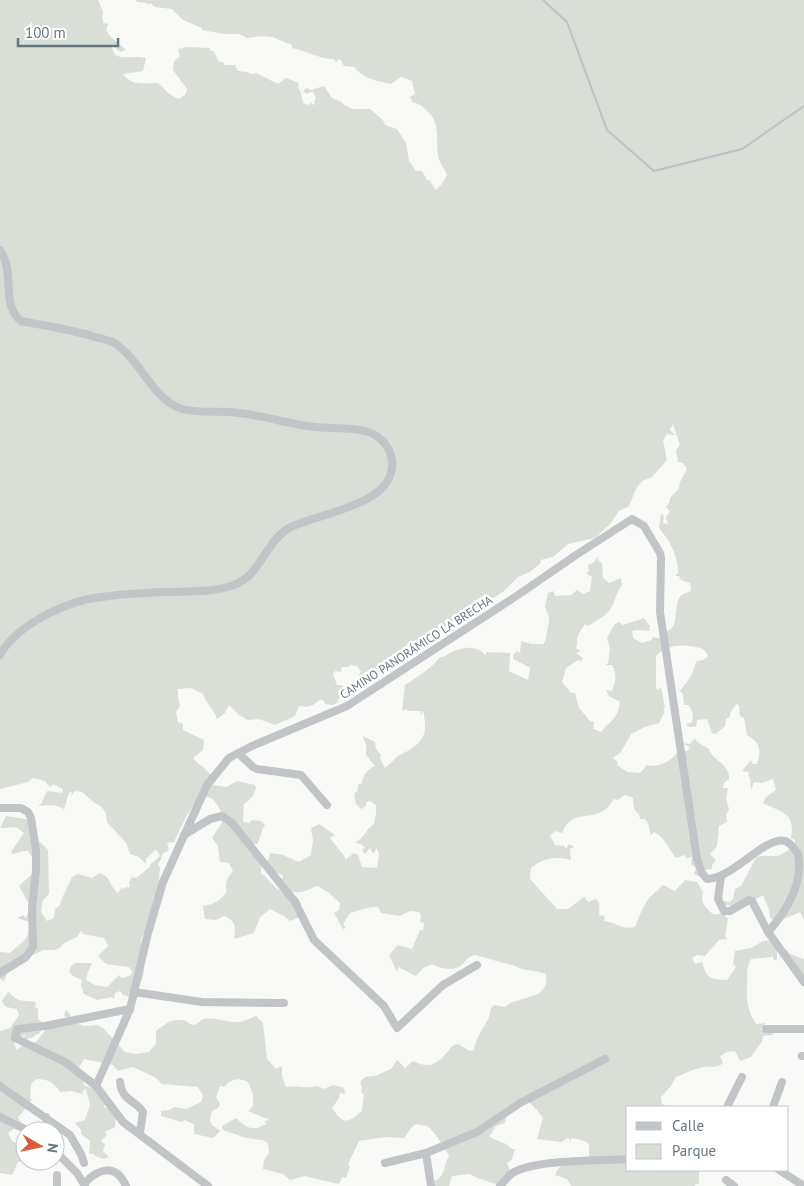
<svg xmlns="http://www.w3.org/2000/svg" width="804" height="1186" font-family="'PT Sans',sans-serif">
	<style>
		.green { fill: #d9ded7 }
		.lines { fill: none; stroke-linecap: round; stroke-linejoin: round }
		.stream { stroke: #bac4c8; stroke-width: 2 }
		.minor { stroke: #c1c5c8; stroke-width: 8 }
		.labels { text-anchor: middle; dominant-baseline: central; stroke-width: 5; stroke-linejoin: round; paint-order: stroke }
		.street-label { font-size: 12px; fill: #667580; stroke: #fff }
	</style>
	<rect width="100%" height="100%" fill="#f9f9f7"/>
	<g class="green">
		<path d="M0,0h98l5,12 -1,6 1,2v3l5,1 -2,6 4,6 16,14 -6,2 -6,-6h-3l4,9c12,5 18,0 31,3l-3,13 -20,3c8,12 22,9 35,9 7,6 12,13 21,16l7,-5 1,-5 -14,-19 1,-9 4,-2 -2,-1 4,-1 -2,-8 9,-2 22,1 2,3h3l4,10 5,1 2,3h10l3,6 10,1 3,2 5,-1 22,11 8,-6 13,5 -1,4 3,6 2,10 6,2 3,-3 1,3 2,-1 -1,-3 2,-3 -3,-6h-4l-1,2 -5,-2 3,-4 5,2 13,-4 8,12 10,4 2,3 9,4h17l13,11 2,5 12,4 9,14 3,18 7,10h6l5,9 5,1 -2,1 6,8 6,-6 5,-9c-2,-6 -5,-8 -7,-13 -7,-18 4,-37 -14,-52 -5,-5 -7,-7 -13,-7l-3,-6 5,-3 -3,-13 -11,-4 -10,7c-17,-4 -25,-4 -37,-17l-10,-1 -4,-7 -4,3 -2,-3c-15,0 -27,-8 -42,-11l-1,-4c-8,-1 -13,-6 -20,-7 -9,-2 -16,0 -24,1l-8,-4h-15l-22,-4v-2l-19,-8 -11,-11 -17,-2 -5,-4 -2,2 -1,-2 -10,-1 -1,-2h668v920l-4,-8 -16,7 -5,3 -9,-4 -1,-8 -6,-15 -7,4 -24,7 -12,-2 4,-3 6,1 3,-4 2,-9 6,-3 15,-28c7,-5 16,0 24,-3 5,-2 8,-6 14,-8l1,-7 -4,-2c5,-26 -11,-26 -28,-35l3,-6 10,-7 -3,-11 -11,4 -8,-1 -3,8 -1,-12 -2,-2 1,-3 -1,-1 -6,-1 9,-11 2,4h4c5,-15 3,-21 -10,-29l-3,-17 -4,-2 -1,-11 -3,-1 -6,9v3l-4,3 -1,7 -9,8 -4,-1 -5,-14 -10,1 -1,7h-8l-2,-3 6,-2 1,-8 -4,-9h-5l-1,-11 -5,-5 3,1c3,-5 7,-9 10,-14 3,-5 3,-10 6,-15l6,-1 5,-4c-3,-7 -6,-8 -13,-9 -16,-3 -27,-2 -39,9v31l1,3 4,-3 4,21 -2,2 2,2 -6,11 -14,4 -14,7 -10,18 -8,6 5,4 -1,3 10,7 13,1 7,-8c12,3 25,-4 32,-15l8,1 3,-3 -8,-5 8,1 5,-6 2,4 12,7c4,12 21,15 20,30l-5,4 -1,5h5l-2,11 3,10 -3,6 1,7 -8,4 -2,20 -7,8 6,6 -4,5v4l-7,1 -7,6 -4,-2 2,-6 -5,-4 1,-7 -6,1 -1,-3 -9,3c-8,-9 -10,-20 -22,-26l-3,3 -3,-12 -3,-4h-5l-1,-5c-6,-4 -6,-9 -6,-16l-8,-3 -7,5 -4,-1c-3,4 -7,10 -11,12 -14,9 -33,-1 -41,22l-7,-2 -5,5 5,9 9,1 2,3 3,-5 5,3 -4,2 1,11c-15,-4 -28,-2 -40,8l-1,11 27,30h11l16,-12 4,5 8,-3c5,4 3,10 3,16l6,1 -1,5c13,1 16,9 31,6l7,-17 7,-12 14,-13 12,6 10,-11 12,2 6,10c-3,11 3,16 11,23l9,-2 5,6 -3,17 3,3 -9,1 -14,16 -8,-1 -5,3 3,6 7,-2c5,17 8,17 25,18l9,-13 -3,-3 2,-13 16,-3 12,-7 16,-1 2,4 -4,8v8h-3l-2,-5 -1,2 -20,2c-6,14 -3,13 -4,27 -1,15 1,25 9,38l10,-1 -6,7 6,1 5,-2 2,6 -10,1 -1,6 -5,6 -6,9 -11,4 -5,-10 -8,1 -7,4 3,7c-7,6 -12,3 -20,4 -6,1 -23,8 -28,11l-4,8 -10,11 1,7 7,3h-41v63h71v13l-5,3h-123l-4,-7 -12,-4 3,-6 7,-7 10,1 2,2 12,-7v-14l-7,-4 -11,-2v3l-3,-3 -7,4 -24,-3 6,-21 -6,-8 -8,-8 -22,11 -2,10 -9,3 -7,11 17,7 6,5h3l-3,10 -5,4 3,8 -7,15c-4,0 -31,-10 -34,-12l-17,2 -3,10h-16l1,-5c12,-4 9,-16 15,-25 -1,-4 -17,-28 -21,-29 -3,-2 -8,-2 -12,-3l-5,4 -7,10 -18,-1 -27,4 -11,23 2,2 -4,12 -4,-1 -3,7 -35,-8 -14,4 -7,-6 -20,-5 1,-9 5,-7 -1,-9 -5,-4 -17,-2 -23,-8 -1,-4 14,-8c10,10 17,14 30,6l-2,-3 6,-1 -22,-9 5,-5v-12l-5,-12c-10,-5 -17,-3 -24,5l-4,-1 -4,11 4,7 -2,4 -6,3 -2,9 2,5 8,6 -7,7 -19,-4v-10l-10,-4 -2,2 -21,-6v-5l8,-1 6,-3 11,2 15,-7 2,-6 -5,-9 -36,-3 -6,-6 -23,-11 -15,4 -5,-6 -29,-6 -5,8 5,18 10,4 12,12 -2,6 3,1 4,-1 5,7 -1,13 -10,5 2,3 -6,6 4,3 -2,7 6,6 -5,2 -9,-3 -1,-2h-5l1,-13 -9,-7v-4l-6,-7 10,-3 5,-15 -4,-16 -4,2 1,3 -12,-3 -11,1c-6,-10 -12,-13 -24,-13l-5,5 -1,14 2,2c-7,5 -7,12 -14,17l3,6 -13,10 4,8 13,7v12l-7,2 -6,13 -12,-2v-142l10,-3 9,-13 -2,-6 -11,-2 -4,-6 6,-9 2,1c7,10 16,7 26,9l-1,5 3,2v10l4,3 -6,2 5,4 -1,5 -5,2 -1,2 -10,3 1,-6 -11,9 3,7 6,-5 3,3 5,-5 5,-1 10,-13 22,-7 -4,-7 2,-5 4,4 4,8 10,4 13,-1 6,3 22,24 11,2 13,-2 7,-8v-13c8,-6 15,-13 27,-11 4,1 7,5 11,5 4,-1 6,-5 10,-6 10,-2 21,3 31,3 9,1 13,-4 21,-6l7,7 4,36 9,10 3,-2h3v9l4,11c10,-2 22,2 31,-1l7,3 9,-4 11,3 1,6 -5,-1 -1,5 -7,10c3,3 5,8 8,10 9,7 15,-2 22,-7l2,-17 -3,-2 1,-4 -2,-6 5,-5 10,-1 16,-7 6,-9 8,8 8,-7c19,10 28,0 39,-15l6,-2 12,7 4,-1c2,-16 16,-27 17,-42l3,-3 11,2c15,-13 45,-5 41,-33 -10,-4 -24,-3 -31,-8l-40,-11c-6,1 -8,4 -12,9 -9,8 -22,5 -31,0l-9,4 -7,8 -18,-9 -1,5 -8,-17 9,-10 14,4 8,-19h3l1,-5 -1,-3h-3l1,-7 -2,-3 -9,-1 -10,5 -19,-3 -3,-6h-7l-21,6 -7,11 3,4 -3,1 -9,-16 5,-3 1,-7 -12,-11 -11,-6c-18,8 -24,10 -39,-4l5,-4 -1,-3 -9,-3 -7,-10 3,-3 1,-6 13,2 16,7 12,-7 2,-15 -2,-12 8,-4 16,11 -5,3 15,19v3l9,-7 4,2 4,12 15,1 2,-14 -2,-6 -3,5 -2,-1 -2,-4 -5,6 -3,-4 3,-2 -3,-3 -7,-3c9,-2 11,-14 19,-18l2,-10v-9l-6,-4 -4,1v4l-5,3 -5,-5 -2,-11 3,-1 1,-7 4,-2c0,-7 6,-14 13,-17l-9,-11v-10l-3,-9 12,6 1,7 5,6 -1,3 5,10c5,-4 8,-7 12,-11 3,-3 7,-4 11,-6 19,-11 19,-22 15,-41l-2,5 -1,-4h-11l-3,-2 -4,2 3,-26c12,-8 27,-17 35,-28h3c11,-8 32,-15 42,-2l2,-3c7,1 15,0 23,1l-1,18 19,9 2,-12c-3,-2 -14,-8 -17,-9v-4l4,-4 3,2 1,-12 11,3h11c4,-5 3,-7 4,-12 3,-13 3,-13 -2,-25l3,-14 5,-2 2,5 16,-1 6,-5 6,4 7,-3 2,-14 -6,-4 3,-2 -1,-6 5,-2 6,-7 -1,4 4,4 1,14 6,5 12,-5 1,7c-7,9 -7,19 -13,26 -6,7 -14,10 -21,15l-3,-2c-5,8 -9,12 -8,22l-2,2 6,3 -5,2 7,5 -2,3 -3,-1 -12,8 -4,14 9,11h4l4,15 11,13 4,1 -1,7 8,3c9,-11 17,-13 19,-30l-11,-6 -3,-6 6,1c4,-10 5,-16 0,-26h-6l2,-2 2,-14 -3,-11 7,-13 5,-3 4,3 21,-7 6,8 -1,3 2,2 -15,-1 -4,1 1,7 9,5 10,-3 1,-3 9,2 3,-7c18,-5 5,-29 18,-38 3,-1 5,-2 8,-3l-1,-8 -9,-3 -2,-4h-4l3,-3c0,-18 -8,-32 -19,-45l2,-15 3,3 -1,7 5,1 -2,-6 4,-7 -4,-4 3,-4 1,-5 9,-10 1,-6 7,-13 -4,-6 -5,-1 -2,-12 4,-5 -7,-21 -3,6 5,5 -8,-1 -4,6 4,20 -15,17 -10,4 -6,8 -7,17 -10,5 -9,13 -15,14 -27,6 -15,13 -12,3 -1,4 -12,9 -10,4 -14,14 -14,9h-4l-7,5 -4,5 -12,5 -14,9 -6,7 -38,16 -39,35 -4,8 -5,-9 4,-10 -4,-5 -7,-1 -1,2h-7l-1,5 -6,-1 -2,3 4,11h5l5,5 -4,8 -4,-1 -1,5 -5,3 -8,-1 -1,-3 -4,-1c-7,6 -12,8 -21,6l-4,10 -20,9 -16,-6 -11,1 -9,-5 -10,-10 -4,8 -8,6c-2,-9 -11,-15 -14,-25l-12,-6 -13,1v9l2,8 -4,6 2,10 5,2v6l21,10 -1,10 -10,8c5,6 12,10 17,16h3v11l13,2 11,-6 18,4 1,3 -3,8 -9,8 -1,18 6,1 3,-3 9,1 4,4c-4,6 -4,12 -8,19l-7,-1 -1,8 12,12v11l3,1 13,14 20,8 4,6 1,10 -2,4 -10,4 -6,-5 -14,-7 -10,8 -6,16 -20,6c2,-13 2,-18 -10,-23l-8,4 -11,-1 -2,-13c11,-2 18,-5 24,-15 -3,-8 1,-14 6,-20l-4,-8 -9,-1 -2,-16 -6,-8 9,-14 3,-8c-8,-12 -8,-19 -24,-21l-14,22 -12,25 -7,1 2,7 -7,4 -1,6 -3,4 2,4 -2,23 -7,27 -10,21 3,34 -7,20 2,3 -5,6 -2,-5 -9,-2 -3,-4 -5,2 -1,6 -3,-2 -14,3 -13,-6 -3,-8 1,-6 -9,-4 -4,-4 2,-6 4,-3h17l-4,9 -2,8 9,5 12,2 12,-12 3,3 9,-3 1,-4 -3,-4 -23,-3 -8,-8 10,-10 -4,-8 -21,-4 -2,-3 -4,6 -13,6 -3,4 -6,3h-12l-33,17 -6,14 -4,-2v-27l10,1c14,-13 18,-11 20,-31l-13,-4 6,-3 3,3 4,-12 -11,-20 15,-14 3,-9 -9,-12h-5l-10,3 -2,-2 13,-19 -8,-6 -16,1 6,-12 26,4 5,19 11,11 1,44 -6,6 -2,12 6,9 7,-3 1,-9 5,-4c1,-7 9,-20 12,-28l6,-3 14,4 7,-5c13,4 10,13 19,20l4,-6 2,2 3,-2h3l-1,-5 3,-5 4,1 14,-11v-2l10,-9 -2,-5 -3,-1 -9,9v5l-7,-7 -9,-3 -4,-11 -19,-21c-1,-17 -7,-14 -17,-23 -7,-6 -5,-7 -15,-8l-4,5 1,-5 -3,2 -5,16 -10,-4 -16,1 3,-2 6,-13 16,2v-4l-10,-5 -3,3 -5,-6 -12,-3 -5,4 -28,7z"/>
		<path d="M786,949l4,5 14,5v19l-22,-24z"/>
	</g>
	<g class="lines">
		<path class="stream" d="M543,0l24,22 40,108 47,41 88,-22 62,-43"/>
		<g class="minor">
			<path d="M0,250c16,24 0,54 21,71 25,5 49,8 74,16 6,2 15,3 21,7 24,16 37,56 66,65 19,5 39,1 58,4 25,3 49,11 74,14 18,2 46,-1 61,8 10,6 15,14 17,25 5,46 -73,52 -103,68 -24,14 -28,47 -55,57 -21,8 -48,6 -71,7 -23,1 -52,3 -75,7 -30,7 -73,28 -88,56"/>
			<path d="M238,753l15,14 4,2 44,6 26,30"/>
			<path d="M0,808h21l7,4 3,6 5,32v21l-4,37 1,39 -7,10 -26,16"/>
			<path d="M184,835l26,-16 12,-3 10,7 63,79 19,38 70,66 13,22 46,-43 34,-20"/>
			<path d="M721,876l-3,23 6,12h6l19,-11 3,1 16,31 36,50"/>
			<path d="M134,992l68,10 82,1"/>
			<path d="M130,1009l-85,17 -28,3 -2,9 50,24 31,24 27,36 85,64"/>
			<path d="M766,1029h38"/>
			<path d="M802,1056h2"/>
			<path d="M120,1082c2,19 15,18 23,30l-3,21"/>
			<path d="M0,1086l70,49 11,19 3,9"/>
			<path d="M96,1086l34,-77 18,-76 15,-51 44,-97 22,-27 23,-12 95,-40 171,-111 58,-40 56,-36 12,7 16,27 1,5 -1,54 37,247 5,14 5,6c24,1 59,-44 78,-38 5,1 10,9 13,13 6,29 -12,58 -30,78"/>
			<path d="M727,1107l15,-30"/>
			<path d="M773,1107l9,-25"/>
			<path d="M0,1117l29,14"/>
			<path d="M46,1117l3,14"/>
			<path d="M55,1151l22,22 8,13"/>
			<path d="M426,1153l5,33"/>
			<path d="M385,1163l41,-10 51,-21 43,-29 85,-44"/>
			<path d="M779,1170l25,16"/>
			<path d="M726,1180l8,6"/>
			<path d="M84,1184c14,-16 32,-21 42,2"/>
			<path d="M57,1186v-11"/>
			<path d="M500,1186c4,-4 7,-9 11,-12 20,-15 90,-13 117,-15"/>
		</g>
	</g>
	<g class="labels">
		<g class="street-label">
			<text transform="translate(416 647) rotate(-33)">CAMINO PANORÁMICO LA BRECHA</text>
		</g>
	</g>
	<rect x="626" y="1106" width="162" height="65" fill="#ffffff" stroke="#c2c8cc"/>
	<rect x="636" y="1122" width="25" height="8" fill="#c1c5c8" stroke="#c2c8cc"/>
	<text x="672" y="1131" font-size="15" fill="#667580">Calle</text>
	<rect x="636" y="1144" width="25" height="15" fill="#d9ded7" stroke="#c2c8cc"/>
	<text x="672" y="1156" font-size="15" fill="#667580">Parque</text>
	<g transform="translate(40 1146) rotate(99)"><circle r="24" fill="#ffffff" stroke="#c2c8cc"/>
	<path d="M0-4L9 19L0 12L-9 19Z" fill="#d75d3a"/>
	<text y="-8" font-size="14" font-weight="bold" text-anchor="middle" fill="#667580">N</text>
	</g>
	<path d="M18 38v8h100v-8" fill="none" stroke="#667580" stroke-width="2.5"/>
	<text x="25" y="38" font-size="15" fill="#667580" stroke="#ffffff" stroke-width="4" paint-order="stroke">100 m</text>
</svg>
